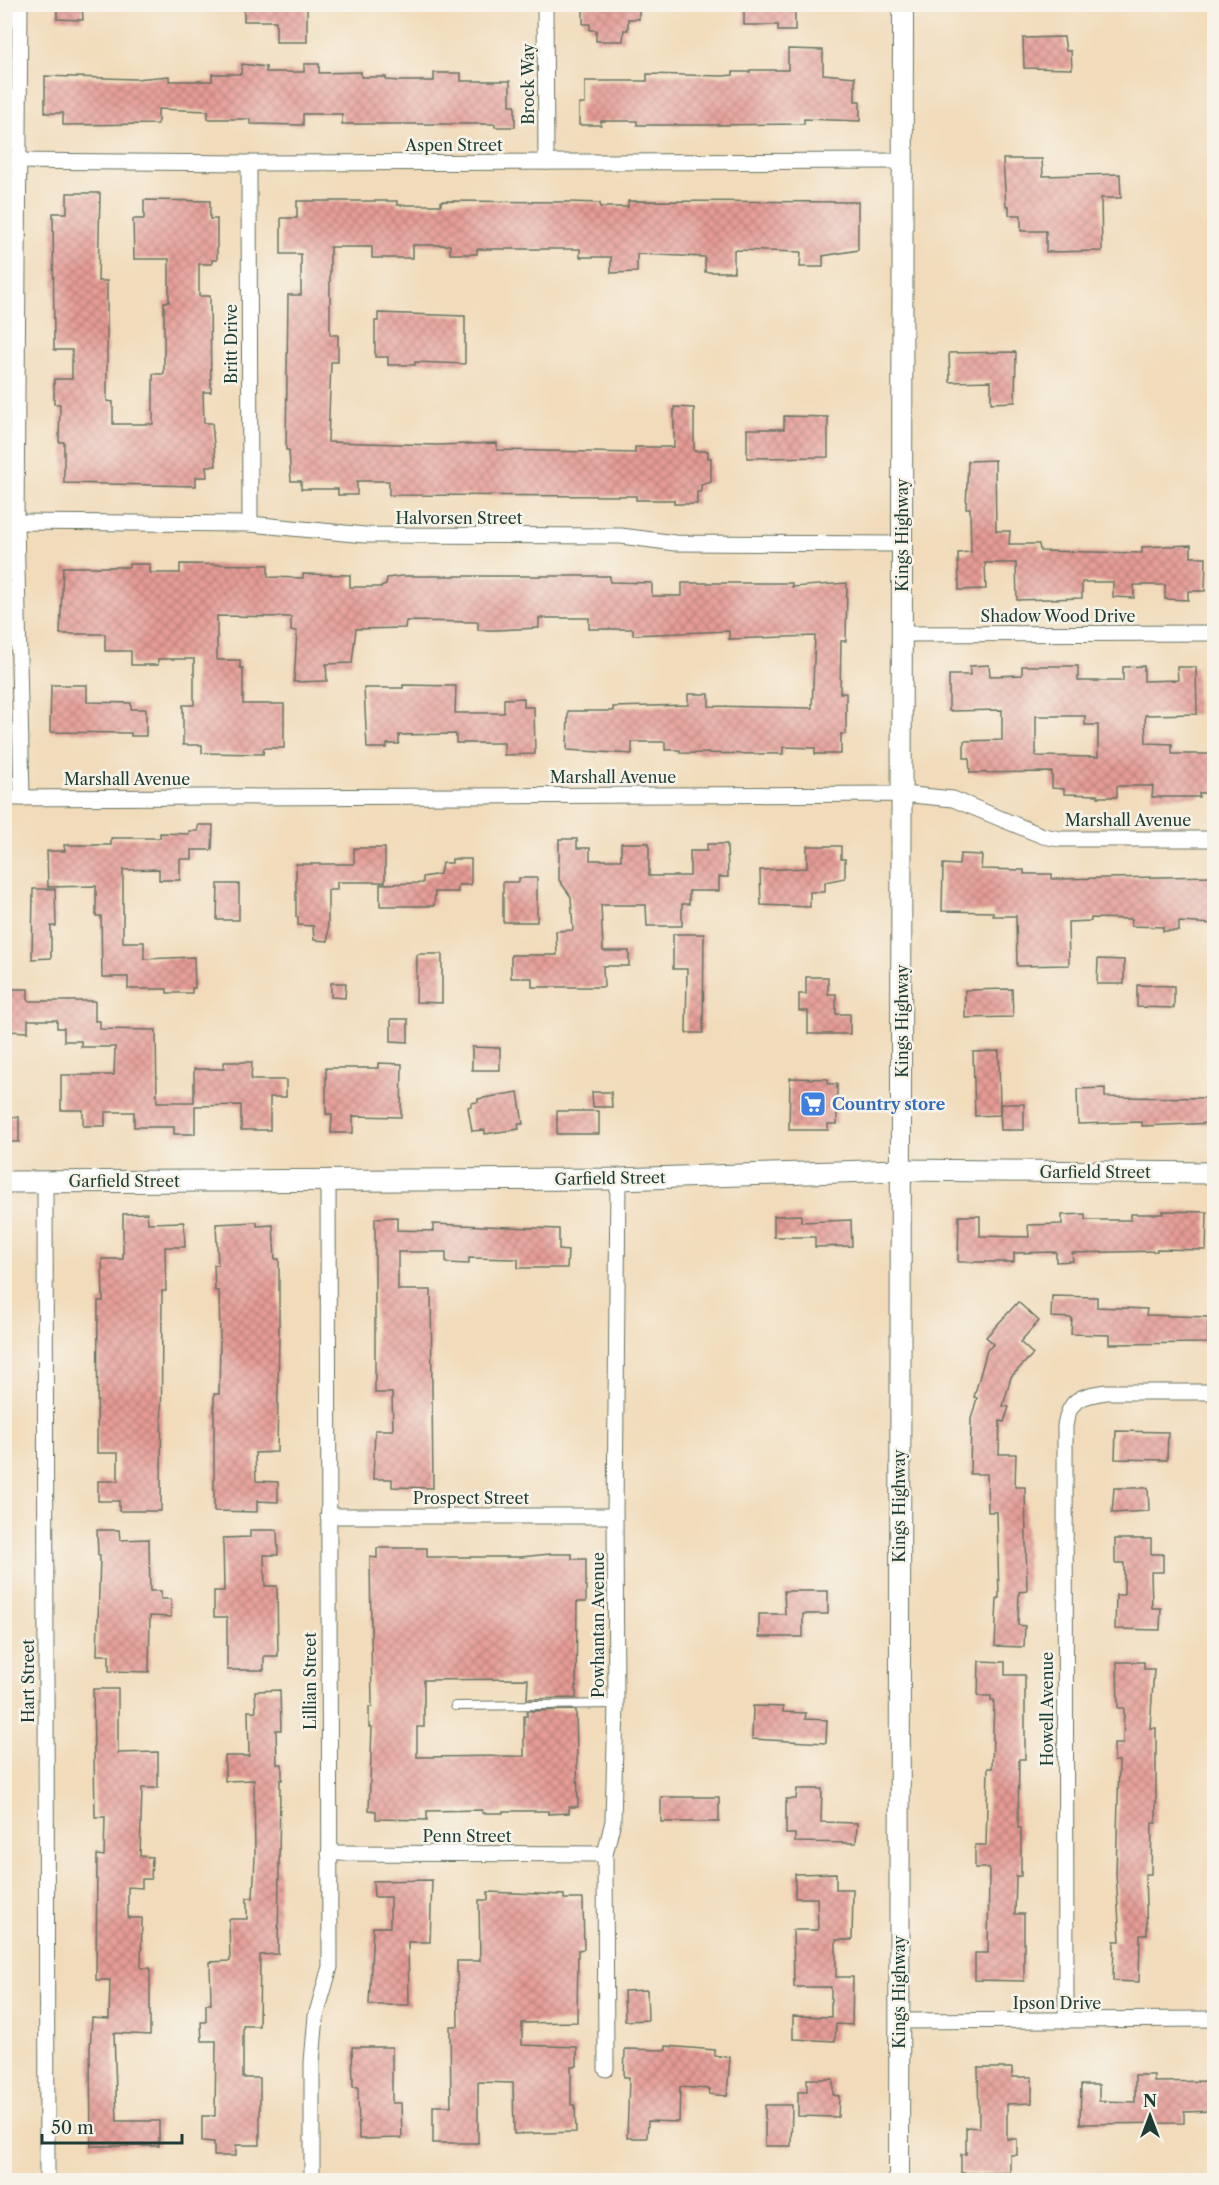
<svg xmlns="http://www.w3.org/2000/svg" width="1219" height="2185" font-family="'Libre Caslon Text',serif">
	<style>
		.building { fill: url(#building-cross-hatch); fill-rule: evenodd }
		.lines { fill: none; stroke-linecap: round; stroke-linejoin: round }
		.service-casing { stroke: #687463; stroke-width: 10 }
		.minor-casing { stroke: #687463; stroke-width: 17 }
		.tertiary-casing { stroke: #687463; stroke-width: 22 }
		.secondary-casing { stroke: #687463; stroke-width: 23 }
		.service { stroke: #fff; stroke-width: 8 }
		.minor { stroke: #fff; stroke-width: 15 }
		.tertiary { stroke: #fff; stroke-width: 20 }
		.secondary { stroke: #fff; stroke-width: 21 }
		.labels { text-anchor: middle; dominant-baseline: central; stroke-width: 5; stroke-linejoin: round; paint-order: stroke }
		.street-label { font-size: 16px; fill: #1f3d34; stroke: #f7f3e8 }
		.shop-label { font-size: 16px; font-weight: bold; fill: #366cbe; stroke: #f7f3e8; text-anchor: start }
	</style>
	<defs>
		<pattern id="building-cross-hatch" width="8" height="8" patternUnits="userSpaceOnUse" patternTransform="scale(1.5)"><rect width="8" height="8" fill="#e69b96"/><path d="M0 0l8 8M0 8l8-8" fill="none" stroke="#ba807b"/></pattern>
	</defs>
	<rect width="100%" height="100%" fill="#f7f3e8"/>
	<filter id="ink" filterUnits="userSpaceOnUse"><feTurbulence type="fractalNoise" baseFrequency=".0167" numOctaves="2"/><feDisplacementMap in="SourceGraphic" scale="12" xChannelSelector="R" yChannelSelector="G"/><feConvolveMatrix kernelMatrix="1 2 1 2 8 2 1 2 1" color-interpolation-filters="sRGB"/></filter>
	<filter id="wash" filterUnits="userSpaceOnUse"><feTurbulence type="fractalNoise" baseFrequency=".008" numOctaves="4" result="noise"/><feDisplacementMap in="SourceGraphic" scale="24" xChannelSelector="R" yChannelSelector="G"/><feGaussianBlur stdDeviation="1.35" result="paint"/><feColorMatrix in="noise" values="0 0 0 0 0 0 0 0 0 0 0 0 0 0 0 0 0 1.4 0 .05"/><feComposite in="paint" operator="in"/></filter>
	<g filter="url(#wash)">
		<rect width="100%" height="100%" fill="#f1dbba"/>
		<g id="blocks">
			<g class="building">
				<path d="M57,4h25l1,16 -26,-1z"/>
				<path d="M259,4h48v38h-31v-21h-32v-14h15z"/>
				<path d="M583,4h56v15h-11v11h-4l-1,11h-27v-11h-6v-6h-7z"/>
				<path d="M744,4h51v27h-17v-6h-34z"/>
				<path d="M1064,37l2,14h5l1,18 -48,-1 -1,-30z"/>
				<path d="M788,49l35,1v24l32,3v24h5v20l-56,-2v5l-90,1h-77v-4h-36v4h-22v-21h6v-23h62v-7l76,2 10,-1v-3h17v-2h38z"/>
				<path d="M242,64l24,3v5h38v-8h15v9l42,-1v5h25v3l14,1h34v-8h27v8h49v24h5v22h-20v-3h-153v-10h-39v11l-53,-1v-5h-42v-8l-50,-2v15l-95,1v-12h-18v-37l90,3 34,-3v5h43v-7h29z"/>
				<path d="M1003,159h39l1,17 77,-2 1,24h-20l1,53 -56,1v-21h-25v-16h-12v-9h-3z"/>
				<path d="M67,193h33l-2,88h9v120l6,1v22h40v-50h11v-72h5v-43h-35l-1,-40h11v-19l66,1v18h7v41h-5v4h-13v32h11l1,96h-8l1,31h8l4,43h-10l1,11h-11v9l-132,-3v-41h-5l1,-38h-6v-25h18v-29h-18l-1,-137h14z"/>
				<path d="M297,201h100v4h44v-4l127,1 32,1v4h28v-6l230,1v48l-35,6v11h-23l1,-15 -67,-2v22h-29v-15l-68,-3v18l-26,1v-16h-31v-8h-103v5h-27v-9h-37v13h-41v-11h-42v88h8v27h-7l-3,80 109,3 60,-2v7l138,3v-6h39v-40l20,1v43h14v7h3v24l-10,3v7h-4v12h-23v-4h-38v-4l-247,-1v-14h-32v14h-19v-6h-37v-8h-10l-2,-31h-3l2,-155h13v-41h-20v-36h16z"/>
				<path d="M378,313l87,3v48l-50,-2v3h-27v-8h-13v-36h3z"/>
				<path d="M1016,352l-1,50 -24,1v-22l-41,1 -1,-29z"/>
				<path d="M784,416l44,1v40l-81,1v-29h37z"/>
				<path d="M995,460l1,71h14l-1,13h30l1,7 102,2v-6l49,-2v12h15l-1,34h-17v9l-23,-1v-14h-31v13l-21,-1v-15h-31v16l-65,2 -1,-37h-31l1,26 -27,1 -1,-37 13,-1 -1,-44h-4l2,-47z"/>
				<path d="M129,564h21v9h30v-9l88,1v12l35,1v-4l47,1v12h31l5,-2 1,-7 15,-2h208v6l42,1v13h30v-13h110v4l55,-4 -1,58h-5l-1,52h6v41h-5v20h-26v-6l-32,-1v7l-103,-1v-3h-15v-8h-33v12l-65,-4 1,-39h45v-4l75,-2v-11h21v12l103,2 3,-72 -86,3v-8l-96,4v-6h-44v-11h-50v10l-42,2h-19v-8l-72,-1 -1,7 -49,1 -4,34 -26,1 1,17 -33,1 3,-51h-6v-14l-74,-1v44h23v8h3v36h41v44h-20l-1,6 -61,-1v-8h-19v-40h11v-46h-36v6h-27v-14h-26v-17h-45l3,-67h66z"/>
				<path d="M989,665l1,11 32,-1v-9h56v15h45v-14l21,-1v15l34,-1 -1,-13h19l1,47 -52,1 1,28 26,1v10h43l-1,39h-15v4h-47l1,-11h-36v11h-19v-2l-34,-1v-5l-12,-1v-16l-82,1 -1,-15h-5v-17l38,-1v-30l-53,1v-36h21v-9zM1036,716h49v9h13v32l-62,-1z"/>
				<path d="M51,685h36v17l44,1v6h15v27h-15v-3l-81,-1z"/>
				<path d="M403,685l53,1 -1,27h49v-14l20,-1v9h10l1,47 -31,1v-12h-48v-9l-57,1v9h-12v4h-20l-3,-60h39z"/>
				<path d="M198,825h15l-1,25h-20v9h-12v21h-21v-11l-36,1v72h21v17l50,-2 1,31h-3v5h-25v-4h-39v-12h-26l-1,-61h-5v-30l-48,1 -1,-36h18l-1,-6h47v-7h49v-5l29,1v-3h9z"/>
				<path d="M559,839h18v9h13v12h31v-17h28v33h41v-25h17v-7h20l1,33h-9v14h-30v13h-7v22h-35l-1,-21h-45l2,46h26v15h-26l1,21h-72v-9h-21v-23h46l-1,-24 17,-1 -2,-33 -12,-17z"/>
				<path d="M807,846h34v13h4v19l-20,4v10h-15v15l-49,-2 -1,-35 47,-2z"/>
				<path d="M354,848h31v34h-48v8h-9v51l-14,-1 -1,-14 -15,-1v-8h-2v-53h58z"/>
				<path d="M960,854l22,1 -1,14 43,1v4h28v5l163,-3v48l-36,-2v9h-16v-4l-32,-1 1,-7 -41,-1v3l-23,1 1,43 -52,1 -1,-50h-23v-4l-51,-1 1,-47 16,1z"/>
				<path d="M452,859h19v26h-13v7h-23l-1,14h-54v-22l43,-1v-6l17,-3 2,-11h10z"/>
				<path d="M519,878h18v44h-34v-40h16z"/>
				<path d="M218,884h21v36h-22z"/>
				<path d="M33,889h22l1,37h-5v32l-19,1z"/>
				<path d="M673,934h31l-1,99h-17l1,-64h-14z"/>
				<path d="M419,954h23v49l-26,-1 1,-47z"/>
				<path d="M1098,959l26,1v24h-27z"/>
				<path d="M806,977h22v17h8v20h14v20h-42v-23h-9v-17h7z"/>
				<path d="M331,983h15l-1,15 -14,-1z"/>
				<path d="M1137,985l37,1v22l-37,-1z"/>
				<path d="M4,989h24v12h67v20h5v8l56,1 1,72h37v-33h30v-7h28l-1,18h35v17h-16v33h-29v-25l-46,1v28h-21v-7h-40v-15h-29v14h-22v-16h-22v-35h53l1,-28h-34v-6h-17v-13h-7v-8h-29v12l-24,-1z"/>
				<path d="M1012,989l1,28 -48,1v-28z"/>
				<path d="M391,1019h17v23l-17,-1z"/>
				<path d="M472,1047l28,1v22h-28z"/>
				<path d="M999,1051l1,64 -25,1 -2,-64z"/>
				<path d="M378,1063l24,1 -1,53 -48,-1v17h-22l1,-19h-6v-46h52z"/>
				<path d="M790,1078l38,1v5h9v40h-9v6h-39z"/>
				<path d="M1105,1088v9l110,1v25l-73,3v-4l-64,2 -1,-35z"/>
				<path d="M518,1092l5,32h-5l1,5 -34,5v-4l-13,1 -4,-24 3,-1v-3l7,-1v-3z"/>
				<path d="M592,1092h19l1,15h-19z"/>
				<path d="M1000,1104h24v26h-23z"/>
				<rect x="557" y="1111" width="42" height="23"/>
				<rect x="4" y="1117" width="15" height="25"/>
				<path d="M1163,1211l44,1 -1,38 -49,-1v2l-85,2 1,8 -17,1v-10l-42,1v9h-56l1,-46h21v20l49,1 -1,-12 34,-1v-9l23,-1v6h46v-6h32z"/>
				<path d="M147,1213l1,10 36,-1 1,25h-20l1,44h-4l-1,220h-42v-10h-21v-20h20v-28h-21l1,-152h5l-1,-42h21v-45z"/>
				<path d="M801,1215v7l50,-2 1,26 -37,1v-10h-41v-21z"/>
				<path d="M397,1217v13l36,1v-7l126,5v21l9,1 -1,17h-49v-9l-49,-1v6l-23,-1v-11h-48v38h33l2,198 -41,-1v-8h-19l2,-49h18l-1,-37h-17v-175z"/>
				<path d="M257,1222v4l16,-1 2,34h4v73l-2,120 -22,1 1,28 22,1v20l-21,-1v11l-43,-1v-117h5l1,-55 -1,-48h-4l-1,-26h4l-2,-41z"/>
				<path d="M1052,1296l45,1v10l50,2 -1,6 62,2v26l-99,1v-9l-38,-1 1,-16 -21,-1z"/>
				<path d="M1018,1302l21,19 -19,21 13,12 -22,23 -8,29 6,1 -5,15 -4,-1 -1,33h17l-1,33h10l2,104 -8,1 -1,33 7,1 -1,21 -29,-1 2,-48h2l-2,-86h-9l-1,-38h-17l1,-55 6,-21 -3,-1 13,-47 7,-6 -8,-7z"/>
				<path d="M1116,1431l52,1 -1,28 -52,-1z"/>
				<path d="M1114,1488h34l1,23 -37,2z"/>
				<path d="M97,1530h22l1,10 29,-1 1,52h11v8h10v18l-21,-1 -1,56 -40,-1v-16h-12l3,-100h-2z"/>
				<path d="M250,1530h27l1,25h-14l1,31h12l1,70h-14v14h-37v-53h-13v-26h10l-1,-53 27,-1z"/>
				<path d="M1115,1539h36v15h12v18h-12l1,36h9l-1,22 -45,-1 1,-34h8v-32h-9z"/>
				<path d="M377,1548h50v9h94l29,-3h22v5h14v43h-9l-1,96 -49,1 1,-20 -104,1v47h-7v30l107,-1v-40h3v-5l49,-1 2,97h-9v6l-21,1v-3h-45v2h-21v-3l-55,1v9l-51,-1v-8l-7,-1 3,-83h-3v-20h3l-2,-150 7,1z"/>
				<path d="M784,1591h44v23h-25v23h-44v-23h26z"/>
				<path d="M979,1661l26,1v13h20v84h-6l-1,69h3v48h-5l-1,38h9v67l-49,-1v-27h13l1,-85h-14v-23h11l2,-77h4l2,-68h-3v-4h-13z"/>
				<path d="M1117,1662h27v7h10l-4,59h6v95h-4l-1,51h-6l2,61h-7l-1,47 -26,-1 1,-40h6l-4,-67 3,-113h-5v-17h9l1,-36h-6z"/>
				<path d="M93,1689h25v64l40,-1v36h-16l-2,68 12,1 -1,22h-9v9l-14,-1v31h14l-1,50h9v67l-36,-2 3,88h42v25h-68l-1,-97 2,-31 17,1 1,-39h-14l1,-125 7,1 1,-39h-10z"/>
				<path d="M280,1690l1,40h-5l1,34h5v16h-2l-2,174 -18,1 -1,71h-16v52h17v67h-24v11h-22v-14l-12,-1v-25h13l1,-75h-14l-1,-19h5v-18h5l-1,-42 20,-1 -1,-42h18v-21h6l2,-41 -1,-77 -29,1v-25h24l-1,-45h8l-1,-20z"/>
				<path d="M753,1706l30,1v5l23,1 -1,6 22,1 -1,23 -74,-4z"/>
				<path d="M797,1789h25l-1,33 36,1 -1,20 -61,-1v-8h-9v-35h10z"/>
				<rect x="661" y="1797" width="58" height="25"/>
				<path d="M836,1873v16h17l-1,51h-16v37h17l-1,48 -16,-1 -1,17 -42,-2v-23l38,1v-30h-37l-1,-57h25l-1,-32h-22v-24z"/>
				<path d="M432,1880l-2,62h-22l1,63h-40l4,-78h17v-30h-16l-1,-16z"/>
				<path d="M488,1892l76,3v4h19l1,50 -6,1 -1,72 -55,1v22l55,2v19h-6v39h4l1,27 -62,2 -1,-51 -35,-1v61h-45v-37h18l-1,-80h8l-1,-65h23l-1,-61h9z"/>
				<path d="M647,1990l1,30 -23,1 -1,-30z"/>
				<path d="M666,2046l49,4v6l15,1 -3,39 -18,-2 1,-5 -30,-2 -1,35 -31,-1 -1,17h-20l2,-61h-5l1,-28 41,1z"/>
				<path d="M352,2047h40v56h9l1,35 -43,1 -1,-52h-5z"/>
				<path d="M978,2068h34v9h20v26l-25,1v35h10v16h-7v18h-49v-19h5v-27l13,1z"/>
				<path d="M1135,2075h19v7l61,-1v30l-31,1v11l-104,1 1,-39h18v16l36,1z"/>
				<path d="M807,2079h26v16l6,1 -1,21 -40,-1v-24h9z"/>
				<path d="M765,2105h27l-1,41h-26z"/>
			</g>
		</g>
	</g>
	<g filter="url(#ink)">
		<use href="#blocks" fill-opacity="0" stroke="#687463" stroke-width="1.5"/>
		<g class="lines">
			<defs>
				<path id="service" d="M455,1706l161,-2"/>
				<g id="minor">
					<path d="M20,4l-4,518 6,276"/>
					<path d="M545,4l1,158"/>
					<path d="M4,161l245,2 654,-2"/>
					<path d="M249,163l1,361"/>
					<path d="M16,522l234,2 115,11 256,1 54,7 227,1"/>
					<path d="M902,634l312,-1"/>
					<path d="M4,798l898,-4 51,5 90,37 17,3h154"/>
					<path d="M45,1181l2,999"/>
					<path d="M328,1516h287"/>
					<path d="M329,1853l276,1"/>
					<path d="M900,2021l314,-2"/>
					<path d="M1066,2021l-1,-595c4,-27 15,-30 41,-34h108"/>
					<path d="M606,2069l-1,-215 8,-33 3,-117 -1,-188 3,-337"/>
					<path d="M312,2180v-118l4,-46 14,-49 -2,-787"/>
				</g>
				<path id="tertiary" d="M899,2180l4,-2176"/>
				<path id="secondary" d="M4,1182l614,-3 282,-9 314,3"/>
			</defs>
			<use href="#service" class="service-casing"/>
			<use href="#minor" class="minor-casing"/>
			<use href="#tertiary" class="tertiary-casing"/>
			<use href="#secondary" class="secondary-casing"/>
			<use href="#service" class="service"/>
			<use href="#minor" class="minor"/>
			<use href="#tertiary" class="tertiary"/>
			<use href="#secondary" class="secondary"/>
		</g>
	</g>
	<defs>
		<symbol id="supermarket-square" viewBox="-11 -11 22 22"><rect x="-9" y="-9" width="18" height="18" rx="4" fill="#3f7fe0" stroke="#f7f3e8"/><path d="M-6-5.5h2.5l.6 2H6L4.5 2H-2.5L-4.4-4H-6ZM-1.5 3.2a1.3 1.3 0 1 0 .1 0ZM3 3.2a1.3 1.3 0 1 0 .1 0Z" fill="#fff"/></symbol>
	</defs>
	<g fill-rule="evenodd">
		<use href="#supermarket-square" x="798" y="1089" width="30" height="30"/>
	</g>
	<g class="labels">
		<g class="street-label">
			<text transform="translate(528 84) rotate(-90)">Brock Way</text>
			<text x="454" y="145">Aspen Street</text>
			<text transform="translate(231 344) rotate(-90)">Britt Drive</text>
			<text x="459" y="518">Halvorsen Street</text>
			<text transform="translate(902 535) rotate(-90)">Kings Highway</text>
			<text x="1058" y="616">Shadow Wood Drive</text>
			<text x="613" y="777">Marshall Avenue</text>
			<text x="127" y="779">Marshall Avenue</text>
			<text x="1128" y="820">Marshall Avenue</text>
			<text transform="translate(902 1021) rotate(-90)">Kings Highway</text>
			<text x="1095" y="1172">Garfield Street</text>
			<text transform="translate(610 1178) rotate(-1)">Garfield Street</text>
			<text x="124" y="1181">Garfield Street</text>
			<text x="471" y="1498">Prospect Street</text>
			<text transform="translate(899 1506) rotate(-90)">Kings Highway</text>
			<text transform="translate(598 1625) rotate(-90)">Powhantan Avenue</text>
			<text transform="translate(28 1681) rotate(-90)">Hart Street</text>
			<text transform="translate(310 1681) rotate(-90)">Lillian Street</text>
			<text transform="translate(1047 1709) rotate(-90)">Howell Avenue</text>
			<text x="467" y="1836">Penn Street</text>
			<text transform="translate(899 1992) rotate(-90)">Kings Highway</text>
			<text x="1057" y="2003">Ipson Drive</text>
		</g>
		<g class="shop-label">
			<text x="832" y="1104">Country store</text>
		</g>
	</g>
	<rect width="1219" height="2185" fill="none" stroke="#f7f3e8" stroke-width="24"/>
	<g transform="translate(1150 2116)" stroke="#f7f3e8" stroke-width="4.5" paint-order="stroke">
	<path d="M0-4.5L10 22L0 15L-10 22Z" fill="#1f3d34"/>
	<text y="-9" font-size="16" font-weight="bold" text-anchor="middle" fill="#1f3d34">N</text>
	</g>
	<path d="M42 2134v9h140v-9" fill="none" stroke="#1f3d34" stroke-width="3"/>
	<text x="51" y="2134" font-size="18" fill="#1f3d34" stroke="#f7f3e8" stroke-width="4.5" paint-order="stroke">50 m</text>
</svg>
